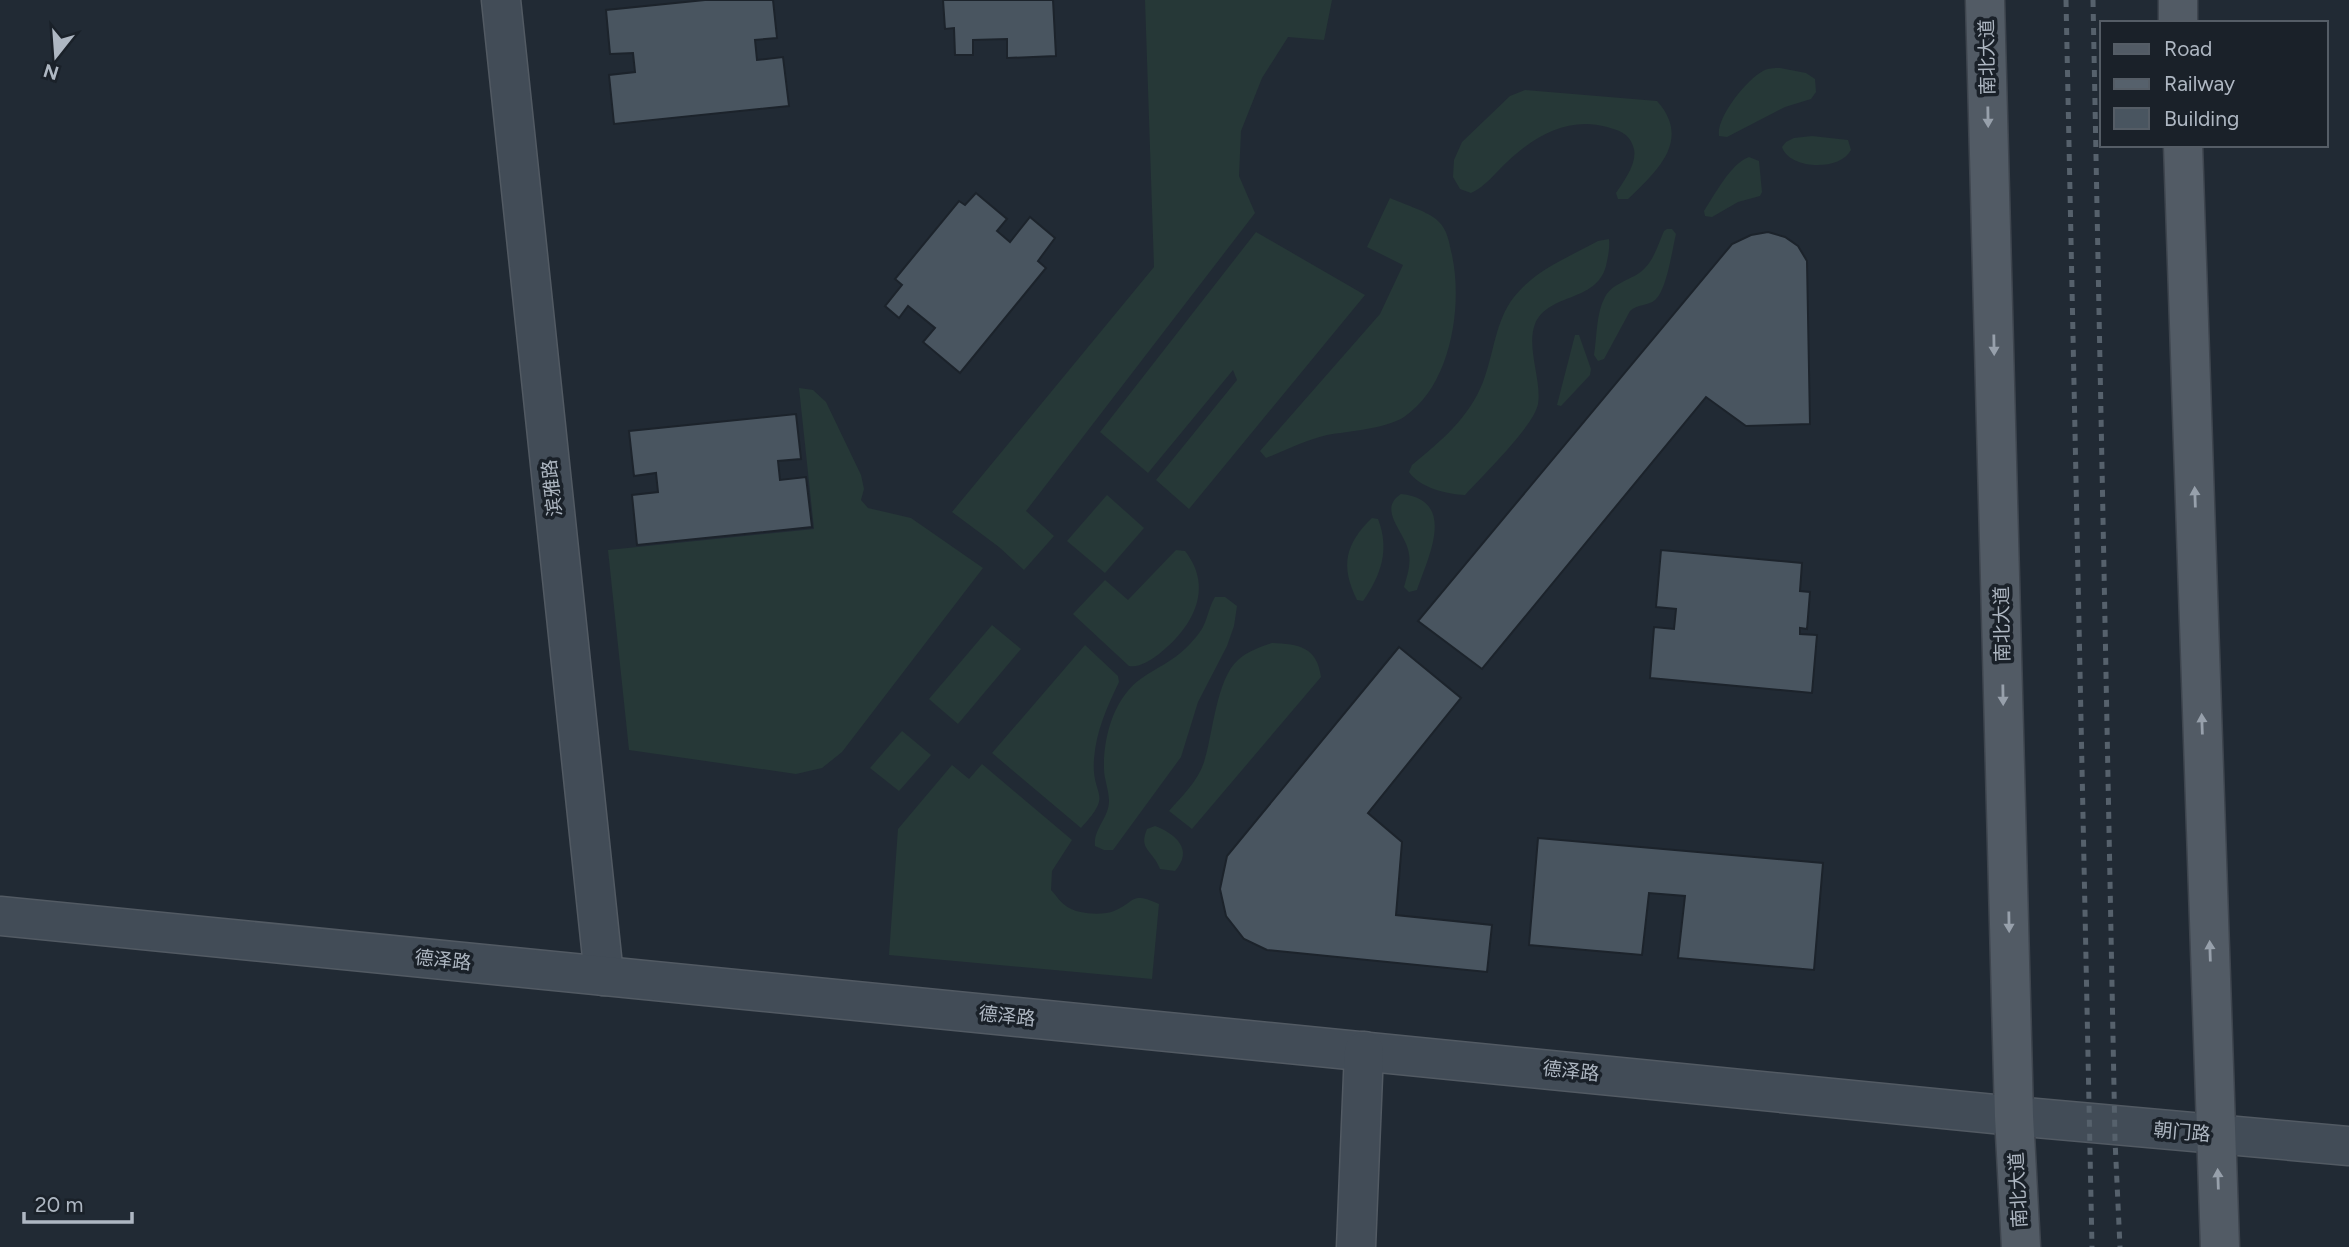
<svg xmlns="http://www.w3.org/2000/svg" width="2349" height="1247" font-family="Figtree,'Noto Sans SC',sans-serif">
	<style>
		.grass { fill: #263837 }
		.building { fill: #495560; stroke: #1c232b; stroke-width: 2 }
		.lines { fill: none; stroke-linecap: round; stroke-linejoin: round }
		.secondary-casing { stroke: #525a63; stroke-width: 41 }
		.primary-casing { stroke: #3e454e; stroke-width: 41 }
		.secondary { stroke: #424c57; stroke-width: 38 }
		.primary { stroke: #525b65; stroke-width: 38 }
		.rail { stroke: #56616c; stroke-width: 5; stroke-dasharray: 7 7; stroke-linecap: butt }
		.oneway { fill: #97a0ab }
		.labels { text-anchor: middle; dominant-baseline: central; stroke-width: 7; stroke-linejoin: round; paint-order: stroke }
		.street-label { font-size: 19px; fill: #aeb7c2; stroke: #1a2129 }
	</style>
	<rect width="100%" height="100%" fill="#212a34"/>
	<g class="grass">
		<path d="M1145,0h187l-8,40 -36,-3 -26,41 -21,53 -2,45 16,37 -229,298 28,25 -30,34 -25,-23 -47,-35 202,-245z"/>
		<path d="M1780,68l26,5 9,6 1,13 -5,7 -26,8 -58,30 -8,-1c-3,-18 27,-56 44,-65 5,-3 11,-3 17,-3z"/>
		<path d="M1525,90l132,11c35,39 0,70 -29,98h-10l-2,-6c8,-12 21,-29 18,-44 -4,-15 -13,-18 -27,-22 -38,-11 -73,9 -100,35 -13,12 -21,24 -36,31l-11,-4 -7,-12 1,-17 8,-18 48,-46z"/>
		<path d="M1812,136l36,4 3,10c-12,22 -62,19 -69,-3l4,-5 8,-4z"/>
		<path d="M1749,157l10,4 3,31 -2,4 -22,6 -26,15 -7,-1 -1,-5c10,-15 27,-48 45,-54z"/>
		<path d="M1390,198c13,6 40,14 48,23 10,9 11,22 14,34 11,51 -1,131 -48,162 -19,12 -55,14 -77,18 -21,5 -41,15 -61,23l-6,-7 120,-137 23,-49 -36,-18z"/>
		<path d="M1667,229h5l4,5c-4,16 -9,56 -21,66 -7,6 -18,4 -25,11l-26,48 -6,2 -4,-6c3,-18 2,-42 11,-58 8,-15 28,-17 39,-28 10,-9 15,-27 20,-38z"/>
		<path d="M1256,232l109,63 -176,214 -33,-29 81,-100 -4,-10 -85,103 -48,-41z"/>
		<path d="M1609,239c1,10 -1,17 -3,27 -10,37 -57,26 -71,58 -9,23 7,57 3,80 -4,22 -56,72 -73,91 -18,-1 -45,-7 -56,-23l3,-7c29,-24 57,-47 71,-83 11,-28 12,-61 31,-85 21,-27 55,-40 84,-56z"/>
		<path d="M1575,335h4l12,34 -1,6 -29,31 -4,-1z"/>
		<path d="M799,388l14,2 13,12 35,73 3,14 -3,11 7,8 43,10 72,50 -141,184 -20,16 -26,6 -167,-24 -21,-200 206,-21z"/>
		<path d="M1401,494c57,6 27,63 16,96l-8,2 -5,-5c3,-11 7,-22 5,-33 -2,-21 -33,-44 -8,-60z"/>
		<path d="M1107,495l37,33 -39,45 -38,-32z"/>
		<path d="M1372,518l6,1c12,31 3,56 -15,82l-6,-1c-17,-34 -12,-56 15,-82z"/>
		<path d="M1176,550l9,1c30,38 7,77 -26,103 -8,6 -20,14 -30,12l-56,-52 32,-34 23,20z"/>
		<path d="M1215,597h10l12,9 -3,20 -7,20 -29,56 -17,55 -68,93h-9l-9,-4c-2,-17 14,-28 14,-45 0,-11 -5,-22 -5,-32 -1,-32 10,-72 38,-91 14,-10 31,-17 44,-30 6,-6 13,-14 17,-21 5,-10 6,-20 12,-30z"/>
		<path d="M992,625l29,24 -63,75 -29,-25z"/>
		<path d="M1272,643c27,1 45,4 49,34l-129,152 -23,-18c13,-15 29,-30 35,-49 9,-27 12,-83 34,-102 10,-9 22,-13 34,-17z"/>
		<path d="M1085,645l33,31 1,6c-12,25 -23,49 -25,77 -3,40 21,32 -13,69l-89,-75z"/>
		<path d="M902,731l29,24 -32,36 -29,-23z"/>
		<path d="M982,764l90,76 -20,31 -1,19c5,5 9,12 15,16 10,8 36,10 48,5 22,-9 16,-20 45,-7l-7,75 -263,-24 9,-126 54,-64 17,14z"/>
		<path d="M1155,826c21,8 39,24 20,45l-15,-2c-7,-19 -22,-19 -13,-40z"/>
	</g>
	<g class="building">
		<path d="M705,0h68l4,38 -22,2 2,20 26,-3 6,49 -175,18 -5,-49 26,-3 -2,-19 -23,1 -4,-44z"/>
		<path d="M943,0h110l3,56 -49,2v-19l-34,1v15h-18l-1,-27 -9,1z"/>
		<path d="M976,193l31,26 -10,12 13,11 20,-25 25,21 -17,23 8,7 -86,105 -37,-31 12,-14 -27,-22 -9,12 -14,-12 17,-21 -7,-6 64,-78 6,4z"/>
		<path d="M1768,232l17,5 13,9 9,15 3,163 -64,2 -40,-29 -224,272 -64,-48 314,-377 19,-9z"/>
		<path d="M796,414l5,45 -23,2 2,19 26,-3 6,50 -175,18 -5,-50 26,-3 -2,-19 -22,3 -5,-45z"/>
		<path d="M1661,550l141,13 -2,28 10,1 -3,37 -7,-1v6l17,1 -5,58 -162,-15 4,-51 20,2 2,-20 -20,-2z"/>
		<path d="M1399,647l62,51 -93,115 34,29 -6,73 96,10 -5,47 -220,-22 -23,-11 -18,-23 -6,-27 7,-33z"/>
		<path d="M1538,838l285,25 -9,107 -136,-12 7,-62 -36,-3 -7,62 -113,-10z"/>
	</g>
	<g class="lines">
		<defs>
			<g id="secondary">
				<path d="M501,0l103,976"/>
				<path d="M0,916l2014,200 335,30"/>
				<path d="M1356,1247l8,-196"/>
			</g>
			<g id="primary">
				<path d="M1985,0l29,1116 7,131"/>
				<path d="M2178,0v23"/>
				<path d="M2183,145l37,1102"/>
			</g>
		</defs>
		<use href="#secondary" class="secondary-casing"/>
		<use href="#primary" class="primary-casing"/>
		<use href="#secondary" class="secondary"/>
		<use href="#primary" class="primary"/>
		<g class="rail">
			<path d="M2066,0l26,1247"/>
			<path d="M2093,0l22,1140 5,107"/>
		</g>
	</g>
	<defs><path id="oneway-solid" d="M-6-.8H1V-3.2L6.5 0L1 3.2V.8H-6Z" transform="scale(1.75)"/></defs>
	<g class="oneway">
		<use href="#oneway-solid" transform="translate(1988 117) rotate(89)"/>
		<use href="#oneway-solid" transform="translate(1994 345) rotate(89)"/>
		<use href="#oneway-solid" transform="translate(2195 497) rotate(-92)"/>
		<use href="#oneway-solid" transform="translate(2003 695) rotate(89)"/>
		<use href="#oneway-solid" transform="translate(2202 724) rotate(-92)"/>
		<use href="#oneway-solid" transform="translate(2009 922) rotate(89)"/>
		<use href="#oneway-solid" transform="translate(2210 951) rotate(-92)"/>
		<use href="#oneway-solid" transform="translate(2218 1179) rotate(-92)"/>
	</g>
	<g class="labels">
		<g class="street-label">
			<text transform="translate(1987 57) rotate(-91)">南北大道</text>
			<text transform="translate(552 488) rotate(-96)">滨雅路</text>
			<text transform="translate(2002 624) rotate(-91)">南北大道</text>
			<text transform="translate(443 960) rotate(6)">德泽路</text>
			<text transform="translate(1007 1016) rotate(6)">德泽路</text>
			<text transform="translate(1571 1071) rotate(6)">德泽路</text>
			<text transform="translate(2182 1132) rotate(5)">朝门路</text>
			<text transform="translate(2018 1190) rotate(-93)">南北大道</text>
		</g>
	</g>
	<rect x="2100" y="21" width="228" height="126" fill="#1a2129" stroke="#555d66" stroke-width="2"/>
	<rect x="2114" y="44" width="35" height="10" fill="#525b65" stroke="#555d66" stroke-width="2"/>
	<text x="2164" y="56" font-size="21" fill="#aeb7c2">Road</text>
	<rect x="2114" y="79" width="35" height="10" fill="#56616c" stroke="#555d66" stroke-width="2"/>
	<text x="2164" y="91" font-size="21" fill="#aeb7c2">Railway</text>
	<rect x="2114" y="108" width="35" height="21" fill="#495560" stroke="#555d66" stroke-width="2"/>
	<text x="2164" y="126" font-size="21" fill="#aeb7c2">Building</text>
	<g transform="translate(56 56) rotate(197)" stroke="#1a2129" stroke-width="5" paint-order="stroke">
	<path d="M0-5L12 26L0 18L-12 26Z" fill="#aeb7c2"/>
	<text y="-10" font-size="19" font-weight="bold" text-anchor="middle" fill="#aeb7c2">N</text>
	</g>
	<path d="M24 1212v10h108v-10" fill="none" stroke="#aeb7c2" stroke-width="3.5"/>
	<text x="35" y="1212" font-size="21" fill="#aeb7c2" stroke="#1a2129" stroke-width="5" paint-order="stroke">20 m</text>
</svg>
